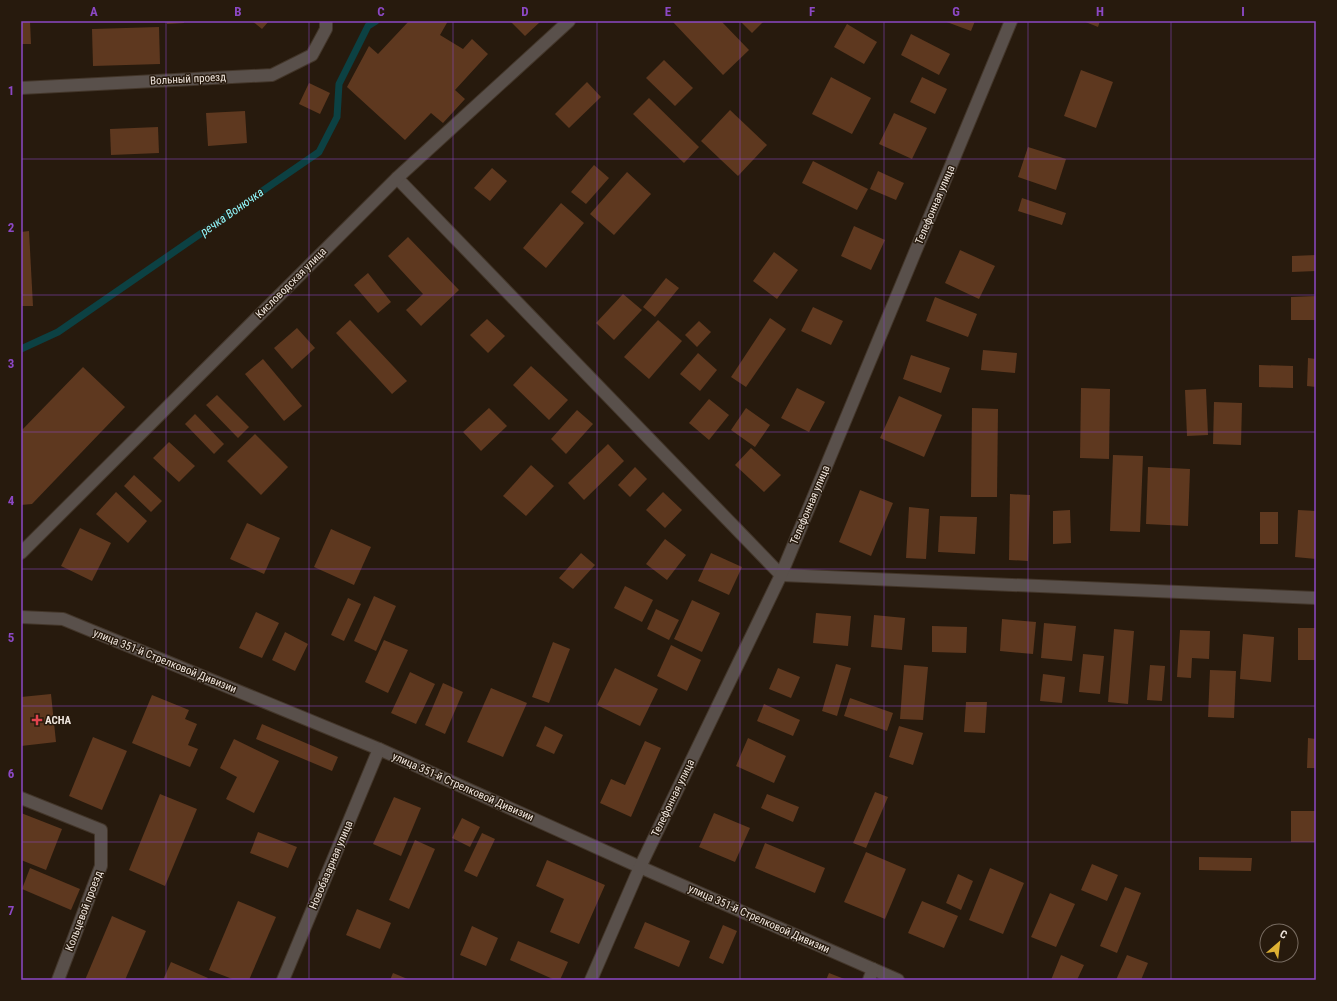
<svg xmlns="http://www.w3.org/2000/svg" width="1337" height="1001" font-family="'Roboto Condensed',sans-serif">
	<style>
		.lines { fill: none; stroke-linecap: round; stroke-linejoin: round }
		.stream { stroke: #0c4143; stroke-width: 7 }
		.building { fill: #5e381f }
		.minor-casing { stroke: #43362a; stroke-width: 14 }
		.minor { stroke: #59504b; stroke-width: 12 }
		.grid { fill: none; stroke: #8c48c4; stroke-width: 1; stroke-opacity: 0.55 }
		.health-dot { fill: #e0444e; stroke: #271a0d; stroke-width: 1.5 }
		.labels { text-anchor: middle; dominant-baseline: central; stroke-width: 3; stroke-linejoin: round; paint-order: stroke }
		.street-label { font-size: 11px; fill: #efe5dd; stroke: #271a0d }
		.poi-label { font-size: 11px; font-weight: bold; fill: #efe5dd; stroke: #271a0d; text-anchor: start }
		.water-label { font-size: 12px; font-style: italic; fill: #92f9fd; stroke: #271a0d }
		.neatline { fill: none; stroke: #8c48c4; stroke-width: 1.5 }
		.grid-label { font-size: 13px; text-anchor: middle; font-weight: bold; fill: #8c48c4 }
	</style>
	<rect width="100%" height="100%" fill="#271a0d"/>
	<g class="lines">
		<path class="stream" d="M21,349l37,-17 261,-180 18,-35 2,-33 29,-58 8,-5"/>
	</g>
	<g class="building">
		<path d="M21,21h9l1,23h-10z"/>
		<path d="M167,21h17v2l-17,1z"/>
		<path d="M252,21h17l-7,8z"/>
		<path d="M409,21h39l-8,14 23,14 9,-10 16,15 -33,36 10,9 -22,24 -12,-10 -26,27 -58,-53 22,-41 9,8z"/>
		<path d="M510,21h31l-16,15z"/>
		<path d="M674,21h47l28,29 -26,25 -50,-53z"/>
		<path d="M740,21h24l-12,12z"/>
		<path d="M944,21h31l-4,10z"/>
		<path d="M1083,21h17l-2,6z"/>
		<path d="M847,24l30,18 -13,22 -30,-17z"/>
		<path d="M159,27l1,37 -67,2 -1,-37z"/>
		<path d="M911,34l39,20 -11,21 -38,-20z"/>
		<path d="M664,60l29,28 -18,18 -29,-28z"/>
		<path d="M1081,70l32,12 -17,46 -32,-12z"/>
		<path d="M831,77l40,21 -19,36 -40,-20z"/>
		<path d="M922,77l25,12 -12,25 -25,-12z"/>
		<path d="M587,82l14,15 -32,31 -14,-14z"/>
		<path d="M309,83l21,10 -10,21 -21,-10z"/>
		<path d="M649,98l50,49 -15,16 -51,-49z"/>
		<path d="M730,110l37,35 -29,31 -37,-35z"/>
		<path d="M245,111l2,32 -39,3 -2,-33z"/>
		<path d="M894,113l33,15 -15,31 -33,-15z"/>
		<path d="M158,127l1,26 -48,2 -1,-26z"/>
		<path d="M1028,147l38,12 -10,31 -38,-13z"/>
		<path d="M813,161l55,28 -11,21 -55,-27z"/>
		<path d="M594,165l15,13 -23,26 -15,-12z"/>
		<path d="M492,168l15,13 -17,20 -16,-13z"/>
		<path d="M878,171l26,12 -8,17 -26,-11z"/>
		<path d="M627,172l24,22 -37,41 -24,-21z"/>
		<path d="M1022,198l44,15 -4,12 -44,-14z"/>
		<path d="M561,203l23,20 -38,45 -23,-20z"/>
		<path d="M854,226l31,14 -14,30 -30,-14z"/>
		<path d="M29,231l4,75h-12v-74z"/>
		<path d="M408,237l51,53 -38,36 -15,-16 17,-16 -35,-38z"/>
		<path d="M960,250l35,16 -16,33 -34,-16z"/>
		<path d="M774,252l24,18 -21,29 -24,-18z"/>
		<path d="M1316,255v16l-24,1v-16z"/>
		<path d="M368,273l23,29 -13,11 -24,-28z"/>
		<path d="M666,278l13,10 -24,29 -12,-10z"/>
		<path d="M623,294l19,16 -28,30 -18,-17z"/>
		<path d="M1316,296v24h-25v-23z"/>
		<path d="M935,297l42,17 -9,23 -42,-16z"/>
		<path d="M813,307l30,14 -12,24 -30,-14z"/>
		<path d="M770,318l16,11 -40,58 -15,-10z"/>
		<path d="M487,319l18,17 -17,17 -18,-18z"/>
		<path d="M350,320l57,61 -15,13 -56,-61z"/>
		<path d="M658,320l24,21 -33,38 -25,-22z"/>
		<path d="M699,321l12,11 -14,15 -12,-12z"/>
		<path d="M297,328l18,20 -23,21 -18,-21z"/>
		<path d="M983,350l34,3 -2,20 -34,-3z"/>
		<path d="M698,353l19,17 -17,21 -20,-17z"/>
		<path d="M911,355l39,13 -9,25 -38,-14z"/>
		<path d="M1308,358l8,1v28l-9,-1z"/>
		<path d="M263,359l39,47 -18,15 -39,-47z"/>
		<path d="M1259,365l34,1v22l-34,-1z"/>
		<path d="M531,366l37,34 -19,20 -36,-35z"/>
		<path d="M83,367l42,40 -93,97 -11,1v-74z"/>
		<path d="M797,388l28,14 -16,30 -28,-14z"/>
		<path d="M1081,388l29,1 -1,70 -29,-1z"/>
		<path d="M1206,389l2,46 -21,1 -2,-46z"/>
		<path d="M217,395l32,32 -11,11 -32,-33z"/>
		<path d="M899,396l43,19 -18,42 -44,-19z"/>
		<path d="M709,399l20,16 -20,25 -20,-17z"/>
		<path d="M1214,402l28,1 -1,42 -28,-1z"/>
		<path d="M489,408l18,18 -26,25 -18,-19z"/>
		<path d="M746,408l24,17 -15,22 -24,-17z"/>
		<path d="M972,408l26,1 -1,88h-26z"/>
		<path d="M577,410l16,14 -27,30 -15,-15z"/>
		<path d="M195,414l29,30 -10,10 -29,-30z"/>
		<path d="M255,434l33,33 -27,28 -34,-34z"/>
		<path d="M169,442l26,24 -16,16 -26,-24z"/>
		<path d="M608,444l16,17 -40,39 -16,-17z"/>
		<path d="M751,448l30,27 -17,17 -29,-27z"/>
		<path d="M1113,455l30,1 -3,76 -30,-1z"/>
		<path d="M531,465l23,21 -28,30 -23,-20z"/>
		<path d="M635,467l12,12 -17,18 -12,-12z"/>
		<path d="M1148,467l42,2 -2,57 -42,-2z"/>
		<path d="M134,475l28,26 -11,11 -27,-26z"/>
		<path d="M860,490l33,13 -22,53 -32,-14z"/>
		<path d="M116,492l31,29 -19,22 -32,-29z"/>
		<path d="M663,492l19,18 -17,18 -19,-18z"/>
		<path d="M1010,494l20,1 -2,66 -19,-1z"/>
		<path d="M909,507l20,2 -3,50 -20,-1z"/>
		<path d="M1070,510l1,33 -18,1v-33z"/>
		<path d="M1298,510l18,1v48l-21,-2z"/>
		<rect x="1260" y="512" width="18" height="32"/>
		<path d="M940,516l37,1 -2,37 -37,-2z"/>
		<path d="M247,523l33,15 -16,36 -34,-15z"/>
		<path d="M80,528l31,15 -19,38 -31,-15z"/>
		<path d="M331,529l40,18 -17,38 -40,-18z"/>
		<path d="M665,539l21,16 -19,25 -21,-16z"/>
		<path d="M581,553l14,12 -22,24 -14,-11z"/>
		<path d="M711,553l31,14 -13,28 -31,-14z"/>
		<path d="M625,586l28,14 -11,22 -28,-14z"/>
		<path d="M374,596l22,10 -20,45 -22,-10z"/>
		<path d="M348,598l13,6 -17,37 -13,-6z"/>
		<path d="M692,600l28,13 -18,39 -28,-13z"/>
		<path d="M656,609l23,11 -10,20 -22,-11z"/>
		<path d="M256,612l23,11 -17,35 -23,-10z"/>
		<path d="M816,613l35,3 -3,30 -35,-3z"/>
		<path d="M874,615l31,3 -3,32 -31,-3z"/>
		<path d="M1002,619l34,3 -3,32 -33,-3z"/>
		<path d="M1044,623l32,3 -4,35 -31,-3z"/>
		<path d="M932,626l35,1 -1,26 -34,-1z"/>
		<rect x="1298" y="628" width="18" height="32"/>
		<path d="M1114,629l20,2 -6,73 -20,-2z"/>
		<path d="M1180,630l30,1 -1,28 -17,-1 -1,20 -14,-1z"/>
		<path d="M285,632l23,12 -13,27 -23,-11z"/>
		<path d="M1243,634l31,3 -3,45 -31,-3z"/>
		<path d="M384,640l24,10 -20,43 -23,-11z"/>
		<path d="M553,642l17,7 -21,54 -17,-6z"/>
		<path d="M671,645l30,15 -14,31 -30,-15z"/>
		<path d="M1083,654l21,2 -4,38 -21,-2z"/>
		<path d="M836,664l15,4 -14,48 -15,-5z"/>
		<path d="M904,665l24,2 -5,53 -23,-1z"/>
		<path d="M1150,665l15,1 -3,35 -15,-1z"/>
		<path d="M615,668l43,21 -18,37 -43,-21z"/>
		<path d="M778,668l22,9 -9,21 -22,-9z"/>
		<path d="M1210,670l26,1 -2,47 -26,-1z"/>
		<path d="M410,672l25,12 -19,40 -25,-11z"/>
		<path d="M1043,674l22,3 -3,26 -22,-2z"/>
		<path d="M443,683l20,9 -18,42 -20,-9z"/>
		<path d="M491,688l36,15 -24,54 -36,-15z"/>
		<path d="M51,694l5,48 -35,4v-49z"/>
		<path d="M152,695l37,15 -4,9 12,5 -9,21 10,4 -8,18 -58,-24z"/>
		<path d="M850,698l43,15 -6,18 -43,-15z"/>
		<path d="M966,702h21l-2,31 -21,-1z"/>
		<path d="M764,704l36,16 -7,16 -36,-15z"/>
		<path d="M262,724l76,33 -6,14 -76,-32z"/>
		<path d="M545,726l18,9 -9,19 -18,-8z"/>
		<path d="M899,726l24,7 -10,32 -24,-8z"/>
		<path d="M93,737l34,14 -25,59 -33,-14z"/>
		<path d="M748,738l38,18 -12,27 -38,-17z"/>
		<path d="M1308,738l8,1v29h-9z"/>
		<path d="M234,739l45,22 -25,52 -28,-14 11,-22 -17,-9z"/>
		<path d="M645,741l16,7 -30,69 -31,-14 11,-24 14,6z"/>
		<path d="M875,792l13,5 -22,51 -13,-5z"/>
		<path d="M160,794l37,15 -32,77 -36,-16z"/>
		<path d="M767,794l32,13 -6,15 -32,-14z"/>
		<path d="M394,797l27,11 -20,48 -28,-12z"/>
		<rect x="1291" y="811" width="25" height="31"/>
		<path d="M21,813l41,16 -16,41 -25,-10z"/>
		<path d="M714,813l36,15 -15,34 -36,-15z"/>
		<path d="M462,818l18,9 -10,20 -18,-9z"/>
		<path d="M258,832l39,15 -9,21 -38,-15z"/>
		<path d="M482,833l13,6 -18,38 -13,-6z"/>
		<path d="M415,840l20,9 -26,60 -20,-9z"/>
		<path d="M765,843l60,25 -10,25 -60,-25z"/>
		<path d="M866,852l40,17 -21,50 -41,-17z"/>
		<path d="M1199,857l53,1 -1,13 -52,-1z"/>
		<path d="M547,860l58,25 -26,59 -29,-12 14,-33 -28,-13z"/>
		<path d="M1092,864l26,11 -11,26 -26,-11z"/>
		<path d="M30,868l50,21 -9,21 -49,-21z"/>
		<path d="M990,868l34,15 -21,51 -34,-14z"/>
		<path d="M958,874l15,7 -12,29 -15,-7z"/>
		<path d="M1125,887l16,6 -24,60 -17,-7z"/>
		<path d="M1050,893l25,11 -19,43 -25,-10z"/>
		<path d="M238,901l38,16 -27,63h-14l-26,-10z"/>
		<path d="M922,901l36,15 -14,32 -36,-15z"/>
		<path d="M357,909l34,14 -11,26 -34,-14z"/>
		<path d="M112,916l34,15 -21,49h-40z"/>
		<path d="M645,922l45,19 -11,26 -45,-19z"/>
		<path d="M723,925l14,6 -14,33 -14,-6z"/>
		<path d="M472,926l26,12 -12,28 -26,-11z"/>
		<path d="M518,941l50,21 -8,18h-5l-45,-20z"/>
		<path d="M1061,955l23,10 -7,15h-26z"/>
		<path d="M1127,955l21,8 -7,17h-25z"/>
		<path d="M171,962l37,16 -1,2h-44z"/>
		<path d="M393,973l17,7h-20z"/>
		<path d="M829,973l18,7h-21z"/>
	</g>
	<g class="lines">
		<defs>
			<g id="minor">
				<path d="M21,88l251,-13 40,-20 14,-26v-8"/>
				<path d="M397,178l384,397 535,23"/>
				<path d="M21,553l376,-375 172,-157"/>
				<path d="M21,617l42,2 316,130 261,118 258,113"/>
				<path d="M21,798l80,32v36l-43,114"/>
				<path d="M283,980l96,-231"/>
				<path d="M591,980l49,-113 141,-292 230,-554"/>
				<path d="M869,980l4,-11"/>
			</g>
		</defs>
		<use href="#minor" class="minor-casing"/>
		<use href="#minor" class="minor"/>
	</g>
	<path class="grid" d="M166,21v959M309,21v959M453,21v959M597,21v959M740,21v959M884,21v959M1028,21v959M1171,21v959M21,159h1295M21,295h1295M21,432h1295M21,569h1295M21,706h1295M21,842h1295"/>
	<path class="health-dot" d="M35 714h4v4h4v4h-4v4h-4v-4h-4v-4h4z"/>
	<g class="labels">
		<g class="street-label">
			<text transform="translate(188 79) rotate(-3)">Вольный проезд</text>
			<text transform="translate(935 205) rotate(-67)">Телефонная улица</text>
			<text transform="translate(291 283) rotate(-45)">Кисловодская улица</text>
			<text transform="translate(810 505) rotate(-67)">Телефонная улица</text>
			<text transform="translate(165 661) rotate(22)">улица 351-й Стрелковой Дивизии</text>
			<text transform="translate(463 787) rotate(24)">улица 351-й Стрелковой Дивизии</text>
			<text transform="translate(673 798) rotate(-64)">Телефонная улица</text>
			<text transform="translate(331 865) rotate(-67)">Новобазарная улица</text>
			<text transform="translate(84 911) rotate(-69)">Кольцевой проезд</text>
			<text transform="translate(759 919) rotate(24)">улица 351-й Стрелковой Дивизии</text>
		</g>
		<g class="poi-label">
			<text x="45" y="720">АСНА</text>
		</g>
		<g class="water-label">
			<text transform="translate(232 212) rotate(-35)">речка Вонючка</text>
		</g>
	</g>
	<rect width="1337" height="1001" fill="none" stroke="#271a0d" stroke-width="44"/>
	<g transform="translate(1279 943) rotate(28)"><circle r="19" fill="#271a0d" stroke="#776b60"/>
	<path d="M0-3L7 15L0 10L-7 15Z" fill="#deb133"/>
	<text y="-6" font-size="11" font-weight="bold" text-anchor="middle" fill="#efe5dd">С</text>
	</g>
	<rect x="22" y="22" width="1293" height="957" class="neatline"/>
	<g class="grid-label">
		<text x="94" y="16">A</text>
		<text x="238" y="16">B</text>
		<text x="381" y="16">C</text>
		<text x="525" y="16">D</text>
		<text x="668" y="16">E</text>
		<text x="812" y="16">F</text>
		<text x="956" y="16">G</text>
		<text x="1100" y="16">H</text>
		<text x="1243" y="16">I</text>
		<text x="11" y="95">1</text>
		<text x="11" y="232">2</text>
		<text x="11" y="368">3</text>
		<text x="11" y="505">4</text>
		<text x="11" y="642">5</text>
		<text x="11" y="778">6</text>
		<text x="11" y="915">7</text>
	</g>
</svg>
